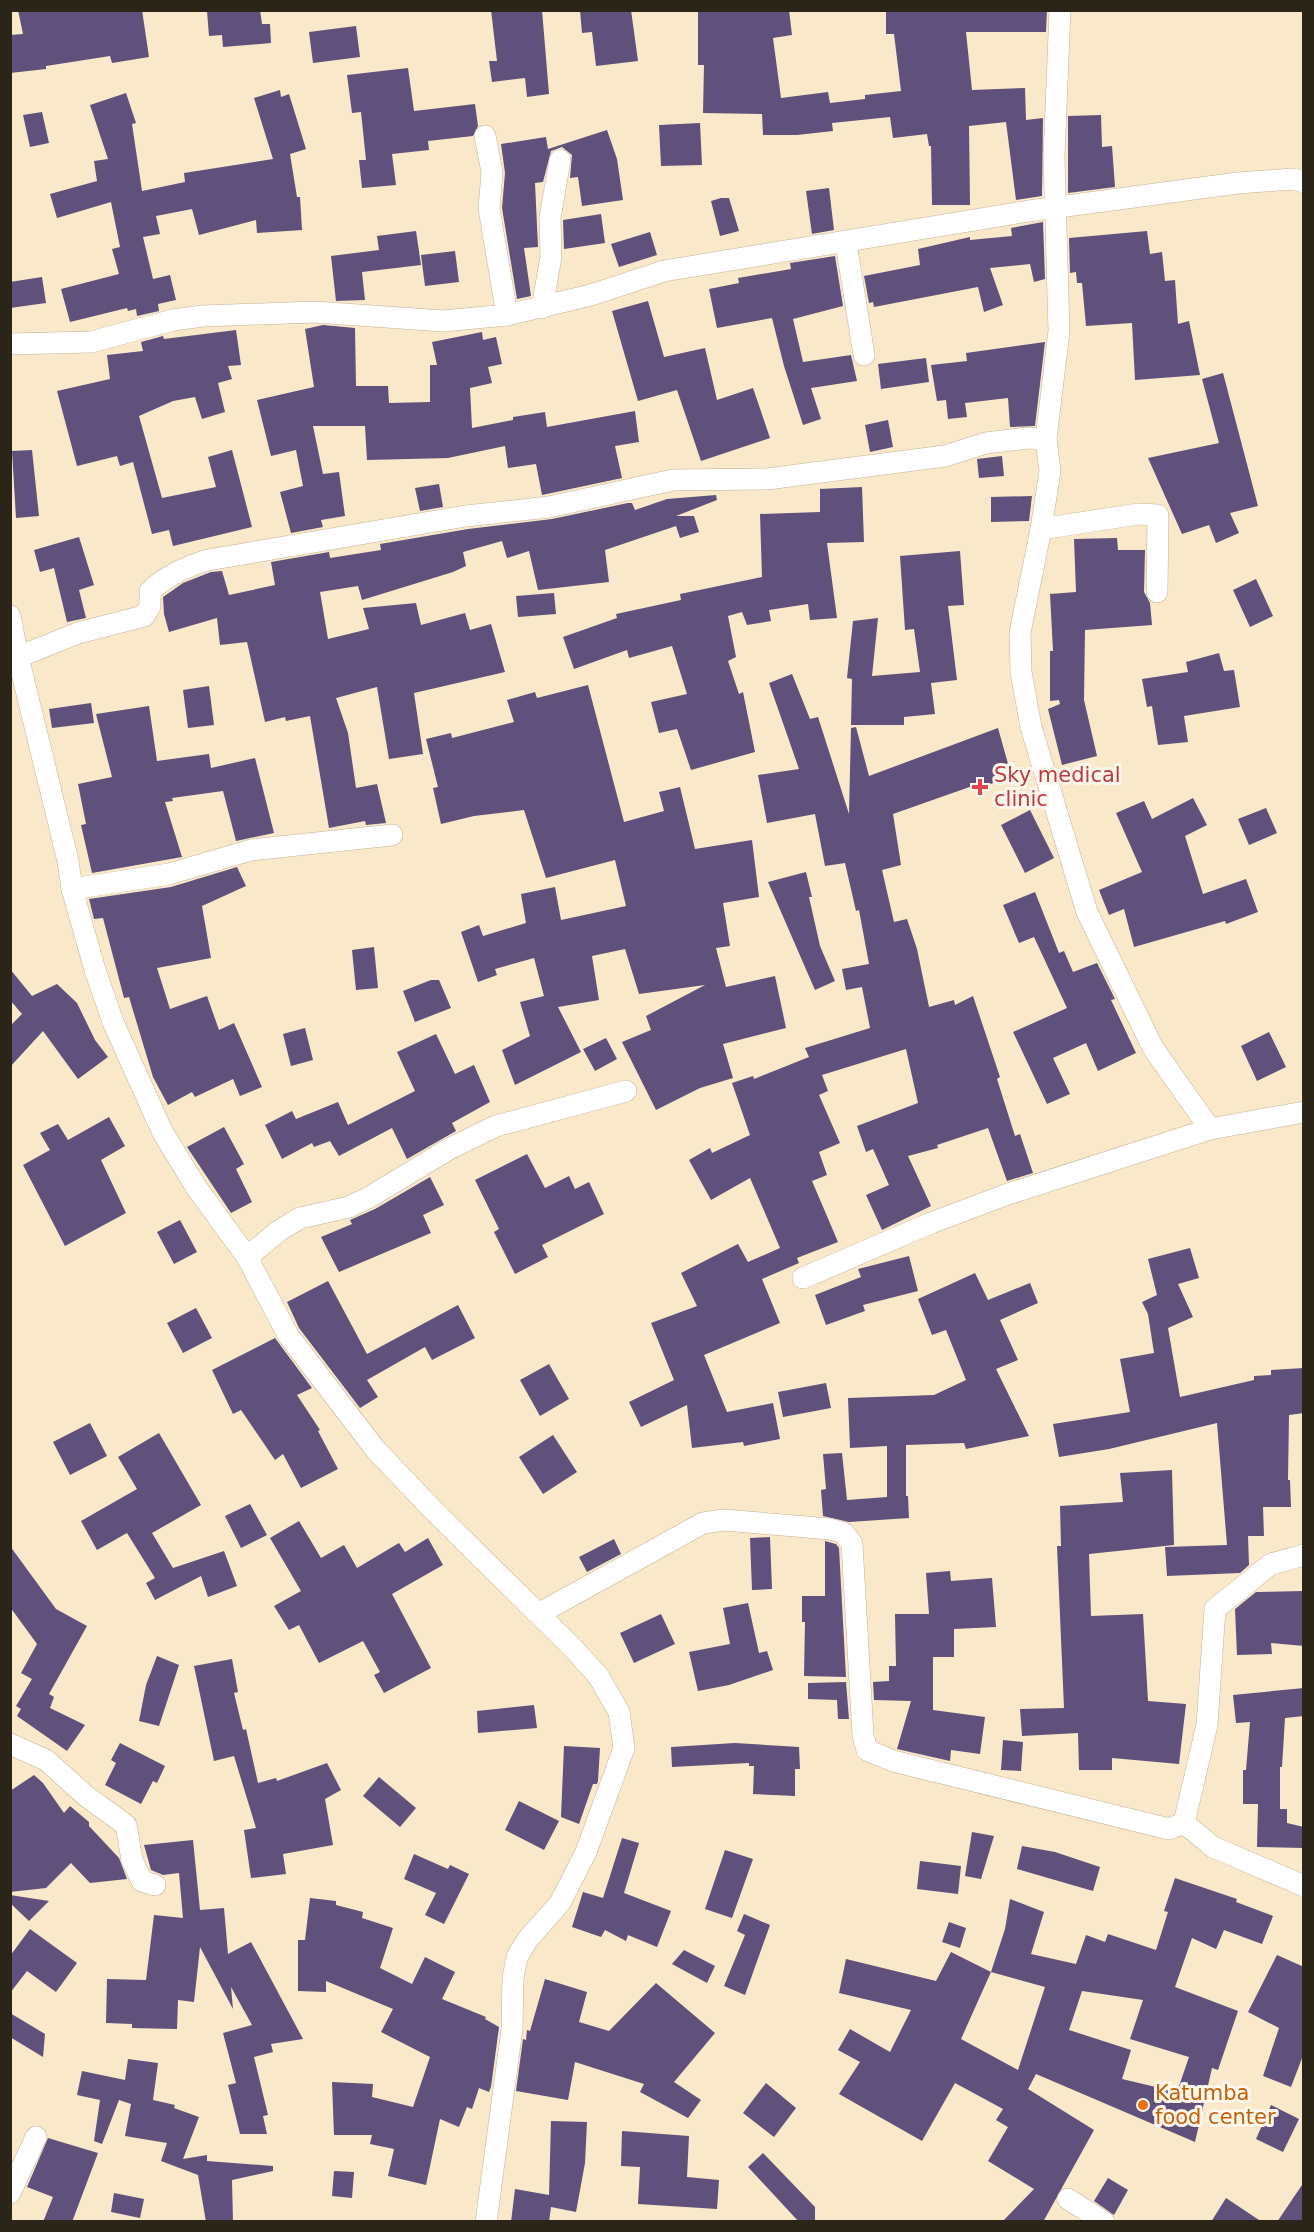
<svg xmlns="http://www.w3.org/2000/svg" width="1314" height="2232" font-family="'DejaVu Sans',sans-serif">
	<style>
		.building { fill: #5f507c; fill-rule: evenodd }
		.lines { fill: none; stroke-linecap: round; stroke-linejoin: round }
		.street-casing { stroke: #c2b395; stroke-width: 22 }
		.street { stroke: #fff; stroke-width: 21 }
		.health-dot { fill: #e0444e; stroke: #fef7eb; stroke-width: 2 }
		.food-dot { fill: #e8710a; stroke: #fef7eb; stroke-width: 2 }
		.labels { text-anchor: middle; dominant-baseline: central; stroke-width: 6; stroke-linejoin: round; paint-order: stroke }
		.health-label { font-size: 21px; fill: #be3a42; stroke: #fef7eb; text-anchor: start }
		.food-label { font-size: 21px; fill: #c56008; stroke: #fef7eb; text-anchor: start }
	</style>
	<rect width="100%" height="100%" fill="#f9e9ca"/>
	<g class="building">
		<path d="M18,10h124l7,47 -37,6 -2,-7 -64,10v3l-36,4v-38l13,-1z"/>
		<path d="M260,10l2,14h8l1,19 -48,4 -1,-12 -13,1 -2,-25z"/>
		<path d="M491,10h51l7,84 -22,3 -2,-19 -33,4 -3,-21h8z"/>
		<path d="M580,10h51l7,51 -42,5 -4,-34 -10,1z"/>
		<path d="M698,10h91l3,25 -19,3 8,60 47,-6 2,11 35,-4v-4l36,-4 -7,-57h-8v-24h161l-1,22h-80l6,58 53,-2 1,32 17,-2 -1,78 -26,4 -10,-78 -37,4 1,79h-38l-1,-59h-2l-2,-12 -34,4 -3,-21 -58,6 1,8 -36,4h-34l-1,-21 -59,-1 1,-48h-6z"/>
		<path d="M356,26l4,31 -47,6 -4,-31z"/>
		<path d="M408,68l6,43 61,-7 3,22 -5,10 -45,5 1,9 -37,4 4,31 -34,3 -3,-28h7l-5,-48 -9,1 -5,-38z"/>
		<path d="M280,90l1,7 8,-3 17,55 -16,5 7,43h3l2,33 -45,3 -1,-13 -57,15 -7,-26 -36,7 4,18 -17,3 10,42 17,-4 6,25 -18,4 1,7 -22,5 -1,-7 -8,2 -1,-3 -57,14 -9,-33 58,-15 -7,-25 8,-2 -9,-45 -54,16 -7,-24 47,-13 -3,-20 14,-2 -18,-54 36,-12 10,30 -4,1 10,67 43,-9 -1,-9 89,-14 -19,-61z"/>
		<path d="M42,112l7,31 -19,4 -7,-32z"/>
		<path d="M1101,115l1,32 10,-1 3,41 -47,6v-77z"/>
		<path d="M700,123l2,42 -41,1 -2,-41z"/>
		<path d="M607,130l10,29 6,41 -41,6 -4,-29 -8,1 2,-23 -10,-8 -11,4 -8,31 -8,1 3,64 -14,1 7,48 -14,3 -15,-91 3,-35 -4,-29 45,-7 2,12z"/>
		<path d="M829,188l5,42 -22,4 -6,-43z"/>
		<path d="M721,198h8l10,33 -19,5 -9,-35z"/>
		<path d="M601,214l4,29 -41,6 -1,-29z"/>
		<path d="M1043,222l2,57 -11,3 -4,-18 -40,4 13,37 -19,7 -6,-25 -104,20 -1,-5 -4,1 -5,-27 56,-11 -2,-16 52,-12v3l42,-4 -1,-8z"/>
		<path d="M416,231l5,34 -59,7 3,28 -29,1 -5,-45 48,-6 -2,-14z"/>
		<path d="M1147,231l3,23 12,-2 3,29 10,-1 3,44 11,-3 11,54 -65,5 -3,-57 -46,3 -4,-43h-5l-1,-11 -6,1 -1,-35z"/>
		<path d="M650,232l7,23 -38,12 -8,-23z"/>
		<path d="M455,251l4,31 -34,4 -4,-31z"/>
		<path d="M835,256l8,50 -50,13 10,43 48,-7 6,26 -46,7 10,31 -18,6 -19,-59 -12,-48 -55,10 -8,-39 30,-6 -1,-5 53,-9 -1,-6z"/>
		<path d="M42,277l4,26 -36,5v-26z"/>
		<path d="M648,301l16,56 41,-9 12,52 36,-12 17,50 -69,23 -24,-71 -39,11 -26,-90z"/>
		<path d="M323,325l32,3 1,58h32l1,17 41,-1v-37h7l-5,-23 50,-10 1,8 13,-3 6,27 -14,3 4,16 -22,5 2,40 41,-8v-3l32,-5 2,15 88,-16 4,31 -24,4 7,32 -80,17 -6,-31 -28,4 -3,-22 -57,12 -81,2 -2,-34h-52l10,48 16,-2 6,44 -24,4 2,7 -32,6 -11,-41 23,-6 -7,-36 -25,6 -14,-56 57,-13 -9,-58z"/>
		<path d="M236,330l5,35 -13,1 4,13 -14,4 7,29 -23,7 -7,-22 -22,4 -34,15 23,82 54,-11 -8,-30 24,-7 20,77 -79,19 -4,-16 -17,4 -19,-72 -13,4 -3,-10 -40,10 -20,-75 53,-12 -3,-24 36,-4 -2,-9 22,-6 1,3z"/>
		<path d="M1045,342l-10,84 -25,1 -2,-29 -43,5 2,14 -19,2 -2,-19 -9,1 -6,-36 36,-4 -1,-8z"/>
		<path d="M926,358l3,24 -48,7 -3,-25z"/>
		<path d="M1223,373l35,133 -28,7 9,20 -23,10 -7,-18 -27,9 -34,-76 71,-15 -17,-64z"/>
		<path d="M888,420l5,27 -23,5 -5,-27z"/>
		<path d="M32,450l7,66 -23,2 -4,-67z"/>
		<path d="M1002,456l2,20 -25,2 -2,-19z"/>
		<path d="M439,484l4,23 -23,4 -5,-23z"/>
		<path d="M862,487l2,55 -37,1 10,75 -27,2 -2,-16 -39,6 2,11 -24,4 -5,-13 -14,4 8,41 -8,4 11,33 4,-2 12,60 -64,18 -14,-41 -18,4 -8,-31 36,-8 -15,-48 -43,12 -2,-8 -53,19 -11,-32 54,-19 -1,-4 65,-14 -1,-6 82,-17 -2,-63 60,-2v-23z"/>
		<path d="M716,495l1,5 -41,16h18l5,16 -19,6 -4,-12 -71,24 4,32 -71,8 -9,-39 -22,7 -5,-17 -39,11 3,14 -13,6 -91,28 -4,-14 -38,6 8,47 41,-10 -6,-21 53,-5 5,22 44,-12 5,17 21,-6 14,48 -91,21 9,61 -34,5 -12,-72 -41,11 12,35 8,55 21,-4 9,39 -20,2 -1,-4 -36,7 -19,-112 -24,5 -1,-4 -20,5 -18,-80 -27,3 -3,-27 -48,14 -5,-18 -1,-17 20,-14 28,-11 11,-1 7,24 46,-10 -4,-23 58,-10 1,6 51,-8 -1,-6 88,-15 84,-10 76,-16h4l3,7 32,-11z"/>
		<path d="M1032,496l-3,25 -38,1v-25z"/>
		<path d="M79,537l15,48 -15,5 7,28 -19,4 -13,-54 -14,4 -6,-22z"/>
		<path d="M1117,538l1,12h27l-1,42 6,11 2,22 -67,5 -1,70 13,56 -35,9 -14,-56 12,-5 -1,-4 -9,1v-50h3l-3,-57 26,-2 -2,-53z"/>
		<path d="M960,551l4,54 -16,1 9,74 -26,3 4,31 -31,3v8h-53l1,-46 -5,-1 6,-57 25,-3 -6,58 48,-4 -6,-43 -9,1 -5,-74z"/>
		<path d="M1256,579l17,37 -23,11 -17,-37z"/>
		<path d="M554,593l2,21 -38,3 -2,-21z"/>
		<path d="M1219,653l5,18 10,-1 6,37 -56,9 4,26 -30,3 -6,-39 -5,1 -5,-28 46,-7 -2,-10z"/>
		<path d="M792,674l18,45 8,-2 31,97 2,-86 5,-1 13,49 129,-48 14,50 -33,9 -1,-3 -85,30 8,51 -19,5 12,52 13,-3 10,30 12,58 25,-7 1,5 18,-9 27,81 -3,2 18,57 5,-2 13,39 -26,8 -19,-53 -51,17 1,3 -30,8 23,50 -49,24 -16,-35 23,-10 -16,-36 -7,3 -9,-26 61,-23 -12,-54 -84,26 6,16 -9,4 21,48 -21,9 8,23 -15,6 26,61 -41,16 2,5 -37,16 18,44 -76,32 23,57 46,-9 7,36 -36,7 -1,-4 -51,6 -5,-43 -46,22 -12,-25 45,-22 -23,-57 46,-17 -16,-33 57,-29 10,18 32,-14 -30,-70 -39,22 -22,-40 21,-12 2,5 38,-18 -18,-52 21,-7 1,3 55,-22 -4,-9 65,-20 -8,-41 -16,3 -4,-21 27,-5 -10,-54 -3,1 -11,-48 -20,3 -10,-52 -48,9 -9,-48 41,-6 -30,-86z"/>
		<path d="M588,685l36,137 40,-11 -5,-19 21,-5 15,62 57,-9 7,57 -36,6 7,43 -14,2 10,39 49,-11 11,52 -63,16 10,34 -33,10 -44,22 -34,-68 29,-12 -5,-14 59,-31 -66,9 -14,-45 -33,7 7,44 -41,7 23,45 -66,33 -13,-35 28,-14 -10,-34 24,-6 -10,-38 -39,11 2,6 -19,7 -17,-50 18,-7 4,11 43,-13 -5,-29 34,-7 6,33 65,-14 -11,-46 -69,18 -22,-68 -50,6 -33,8 -8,-36 5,-1 -12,-48 25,-6 1,5 62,-16 -7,-22 28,-8 2,6z"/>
		<path d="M209,686l5,39 -26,3 -5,-38z"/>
		<path d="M91,703l3,20 -42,5 -3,-19z"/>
		<path d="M149,706l8,55 52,-7 2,14 44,-10 19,75 -38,8 -13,-50 -51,7 1,3 -8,1 17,55 -90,16 -11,-48 5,-1 -8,-40 34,-7 -16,-63z"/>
		<path d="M1193,798l14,27 -22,11 18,58 43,-15 12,33 -32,12 -1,-3 -91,26 -10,-38 -15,6 -10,-25 43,-18 -26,-59 28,-12 8,18z"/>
		<path d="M1266,808l11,25 -28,12 -11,-26z"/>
		<path d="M1030,810l24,48 -29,15 -24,-48z"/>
		<path d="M237,867l9,19 -44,20 9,52 -54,10 13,41 37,-13 12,34 15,-7 28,64 -22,9 -7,-17 -38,18 -3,-5 -24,13 -15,-28 -24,-80 -5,1 -21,-80 -9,1 -5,-20 82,-12z"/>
		<path d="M806,872l6,25h-3l11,49 15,35 -20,9 -47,-108z"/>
		<path d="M1035,892l24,61 5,-2 9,21 24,-9 18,36 -4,1 25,53 -38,18 -12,-28 -33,15 17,36 -23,10 -34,-72 54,-24 -33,-71 -15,6 -16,-38z"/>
		<path d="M374,947l4,41 -22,2 -4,-40z"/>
		<path d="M10,969l22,27 25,-12 20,19 18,37 13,17 -30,22 -35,-48 -33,36v-41l12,-12 -12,-14z"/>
		<path d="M431,980h8l12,28 -36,14 -12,-31z"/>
		<path d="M305,1028l8,32 -22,6 -8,-32z"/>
		<path d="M1269,1032l17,35 -29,14 -16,-35z"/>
		<path d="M436,1034l19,40 19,-9 16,37 -38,21 4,8 -49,28 -15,-31 -53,28 -9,-15 -16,6 -2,-4 -30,16 -17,-34 27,-14 4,8 42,-17 10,23 67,-34 -18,-39z"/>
		<path d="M606,1038l11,21 -22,12 -12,-22z"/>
		<path d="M109,1117l16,29 -24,14 25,53 -61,33 -42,-81 27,-15 -10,-17 18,-9 10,16z"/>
		<path d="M224,1127l20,37 -8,5 16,33 -21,11 -44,-66z"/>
		<path d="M527,1154l18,34 24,-12 6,13 14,-7 15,32 -62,31 6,12 -33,17 -21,-42 5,-3 -24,-49z"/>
		<path d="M430,1177l14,28 -21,10 8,18 -92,39 -18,-35 31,-13 -2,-4 25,-11z"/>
		<path d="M180,1220l17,32 -23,12 -17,-32z"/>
		<path d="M1190,1248l9,30 -21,6 15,33 -25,11 12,69 74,-17v-4l17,-1v-5l33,-2v45l-15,2 -1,65h2l1,27h-28l1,29h-16l1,29 -9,8 -73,3 -2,-29 62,-2 -10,-122 -108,26 -50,8 -6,-33 77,-12 -10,-53 34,-6 -6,-39 -6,-12 15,-7 -9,-36z"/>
		<path d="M909,1256l9,35 -55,14 2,6 -39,14 -11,-30 46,-18 -3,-8z"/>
		<path d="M975,1273l13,27 42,-17 8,20 -38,17 18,40 -22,9 33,67 -63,13 -2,-6 -58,2v51h2l1,22 -60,4 -26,-6 -2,-26 5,-1 -3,-35 19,-1 5,47 40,-3v-51l-37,2 -2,-50 86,-3 32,-15 -20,-50 -14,5 -14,-36z"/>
		<path d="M328,1281l39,73 91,-49 17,33 -43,22 -7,-13 -58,33 11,17 -18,11 -61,-80 -12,-26z"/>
		<path d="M196,1308l16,30 -29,15 -16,-30z"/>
		<path d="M275,1338l37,50 -15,7 23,35 -2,1 20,38 -37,19 -18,-34 -8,6 -34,-50 -8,4 -21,-44z"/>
		<path d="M549,1364l20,35 -29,17 -20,-36z"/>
		<path d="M826,1383l5,25 -48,9 -5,-25z"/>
		<path d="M90,1423l17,33 -37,19 -17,-33z"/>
		<path d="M159,1433l42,72 -49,28 21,35 51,-17 13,35 -29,11 -7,-21 -46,24 -9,-17 9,-5 -28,-45 -30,17 -16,-29 56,-32 -19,-32z"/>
		<path d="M553,1435l24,37 -34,22 -24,-37z"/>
		<path d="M1172,1470l2,75 -85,9 2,62 52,-2 5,87 38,3 -7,60 -67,-6v12h-33l-1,-37 -56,3 -2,-27 44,-1 -7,-162h4l-1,-40 63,-4 -3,-29z"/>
		<path d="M250,1504l17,31 -26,13 -16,-32z"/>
		<path d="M299,1521l22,37 23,-13 13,23 42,-25 6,9 23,-14 15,27 -51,29 39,74 -47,25 -10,-18 6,-3 -17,-31 -44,22 -20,-38 -10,5 -15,-24 27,-15 -31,-53z"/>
		<path d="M770,1537l2,52 -20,1 -2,-52z"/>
		<path d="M614,1539l7,15 -34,18 -8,-15z"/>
		<path d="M825,1541l11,3 3,4 7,129 -42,-1 1,-54h-3v-26h23z"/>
		<path d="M10,1546l46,63 31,17 -38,68 5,3 -4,11 35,17 -18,26 -50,-35 4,-7 -5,-3 16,-27 -11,-6 16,-29 -27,-37z"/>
		<path d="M950,1571l1,10 41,-3 4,49 -42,2v28h-21v53l52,7 -5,37 -29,-4 -1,11 -53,-12 14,-48 -37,-1 -1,-18 16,-1v-15h7l-1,-52h34l-3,-41z"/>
		<path d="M1304,1591v55l-33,-3 1,11 -35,1 -2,-46 21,-17z"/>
		<path d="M748,1603l11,50 8,-2 6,19 -44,15 -31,6 -9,-39 41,-8 -7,-36z"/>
		<path d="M661,1614l14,30 -41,19 -14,-30z"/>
		<path d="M157,1656l22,9 -20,61 -20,-5 7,-36z"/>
		<path d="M232,1659l6,33 -4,1 9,37 3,-1 12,54 18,-5 1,3 50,-18 14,27 -16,9 8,46 -50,9 3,20 -35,4 -7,-48 12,-2 -22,-72 -20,5 -20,-95z"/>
		<path d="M846,1682l3,37h-11l-1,-19 -29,-1v-16z"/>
		<path d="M1304,1688v28l-19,2 -3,49h-2v42h7v14l17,4v21l-47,-1 1,-43h-15v-34h3l4,-48 -14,1 -3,-28z"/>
		<path d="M534,1705l3,23 -59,5 -1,-22z"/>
		<path d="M1003,1740l20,2 -2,29 -20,-1z"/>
		<path d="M120,1743l45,23 -8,17 -4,-2 -12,23 -36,-19 11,-22 -5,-3z"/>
		<path d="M735,1743l64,4 1,22h-5v27l-42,-2 1,-28h-5v-3l-77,4 -1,-20z"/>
		<path d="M564,1746l36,2 -2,33 -1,3h-4l-14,40 -18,-7z"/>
		<path d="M34,1775l9,8 21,30 6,-7 19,16v4l30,32 8,21 -37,4 -19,-20 -25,25 -36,4v-101z"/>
		<path d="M379,1777l37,31 -16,19 -37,-31z"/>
		<path d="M519,1801l40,20 -15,29 -39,-20z"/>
		<path d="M972,1832l22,4 -13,43 -16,-3z"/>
		<path d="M622,1838l17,5 -15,50 47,18 -14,36 -29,-12 -2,6 -21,-11 -4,7 -29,-10 11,-35 20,6z"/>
		<path d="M193,1840l7,70 24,-2 4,46 23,-12 52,97 -32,5 2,8 -19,5 14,58 -5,1 4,18h-27l-12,-49 8,-2 -13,-50 29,-8 -21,-38 2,22 -33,-62 -6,55 -16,-2 -1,29 -45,-1v-4l-26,-1 1,-44 39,1 8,-65 29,3 -4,-45 -16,2 -12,-5 -7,-25z"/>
		<path d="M1022,1846l33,6 45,15 -7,24 -76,-22z"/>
		<path d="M725,1850l28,9 -21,59 -27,-9z"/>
		<path d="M414,1854l34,15 2,-4 19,9 -25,50 -19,-9 11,-22 -32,-14z"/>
		<path d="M920,1861l41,5 -3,28 -41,-5z"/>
		<path d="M1175,1878l62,21 -1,3 37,14 -11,28 -38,-14 -8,19 -24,-11 -17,49 63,24 -20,59 -6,-2 -17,74 -159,-68 -8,15 66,41 -51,92h-41l32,-33 -46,-28 20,-34 -12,-7 7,-11 -48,-26 -33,58 -83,-47 21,-32 -22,-12 12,-21 40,23 21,-42 -72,-17 7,-34 90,22 15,-29 40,20 14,-43 5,-30 34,13 -13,42 45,10 10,-29 19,7 3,-8 48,16 12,-38 -4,-1zM991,1972l54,15 -27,83 -57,-31zM1082,1991l61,9 -13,39 59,18 -12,35 -55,-13 9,-29 -62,-20z"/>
		<path d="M10,1895l39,6 -20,20 -19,-18z"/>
		<path d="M310,1898l26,3v4l27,7 -1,6 31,10 -13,40 32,16 13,-27 30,15 -13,27 44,18 -1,2 14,8 -8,60 -2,5 -10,-4 -7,21 -5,-2 -8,20 -19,-8 -14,66 -38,-9 6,-27 -24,-5 2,-9h-38l-2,-53 41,2 -1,13 41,10 17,-50 -49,-25 12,-23 -67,-28v11l-28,-1v-51h7z"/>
		<path d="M744,1914l26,11 -25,70 -21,-9 21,-51 -8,-4z"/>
		<path d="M949,1922l17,6 -6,20 -18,-6z"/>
		<path d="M30,1929l47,34 -21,29 -29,-21 -17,22v-37z"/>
		<path d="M684,1950l31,16 -8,17 -35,-19z"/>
		<path d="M1277,1955l27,12v86l-13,34 -28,-11 16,-48 -31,-16z"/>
		<path d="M545,1979l42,13 -8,30 30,9 47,-48 59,50 -41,49 27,18 -13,18 -48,-26 4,-8 -69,-22 -7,38 -52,-9 7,-52 3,1 1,-10 3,1z"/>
		<path d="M10,2013l35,21 -2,23 -33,-20z"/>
		<path d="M128,2059l30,4 -5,37 22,5 -1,3 25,9 -16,42 24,-4v6l66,5v5l-41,9 1,42h-27l-8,-47 -37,-14 6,-18 -42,-7 6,-32 -12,-4 -17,44 -8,-3 6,-41 -23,-5 5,-24 43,9z"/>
		<path d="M766,2083l30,25 -22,29 -31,-24z"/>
		<path d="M1271,2105l28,14 -16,33 -27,-13z"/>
		<path d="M551,2121l36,1 -2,41 -9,49 -25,-5 -2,15h-38l4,-33 34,6z"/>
		<path d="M622,2131l67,5 -2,41 32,3 -2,29 -79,-5 2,-37 -19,-1z"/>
		<path d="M48,2138l50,15 -26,69h-29l10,-25 -26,-10z"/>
		<path d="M763,2153l52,54v15h-16l-51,-55z"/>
		<path d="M334,2171l20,1 -2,26 -20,-2z"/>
		<path d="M1108,2178l20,12 -14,25 -20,-14z"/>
		<path d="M1304,2182v40h-27z"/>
		<path d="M114,2193l30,6 -4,19 -29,-6z"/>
		<path d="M1226,2198l36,24h-51z"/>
	</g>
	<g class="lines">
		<defs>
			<g id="street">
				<path d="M1060,10l-6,147 5,174 -13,108 4,32 -9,58 -21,104 1,39 10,55 56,185 66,136 57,81 94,-17"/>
				<path d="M485,136l7,36 -3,37 18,106"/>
				<path d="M846,243l18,112"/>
				<path d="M542,308l9,-51 -1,-39 10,-58"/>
				<path d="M10,344l81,-2 82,-22 30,-4 112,-4 128,9 64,-6 84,-20 73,-24 365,-60 209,-28 55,-4 11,3"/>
				<path d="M1041,529l97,-15 20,1 -1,77"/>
				<path d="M10,616l8,41 50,204 4,28 23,81 18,52 49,109 34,56 51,70 41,78 87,114 58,61 140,138 26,29 20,35 5,36 -38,104 -26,51 -32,36 -11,18 -4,21 -1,51 -26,193"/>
				<path d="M18,657l60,-24 66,-17 6,-10v-15c18,-16 35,-24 58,-31l258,-44 83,-9 124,-27 94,-1 178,-23 41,-13 42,-5 18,1"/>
				<path d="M72,889l97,-15 82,-24 141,-15"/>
				<path d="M247,1257l33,-27 20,-12 49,-11 19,-9 81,-49 47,-23 130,-35"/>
				<path d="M803,1278l128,-55 77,-29 202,-65"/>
				<path d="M540,1613l163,-90 21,-3 106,9 14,4 8,11 11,191 4,15 26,11 276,68 15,-6 29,24 91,39"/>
				<path d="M10,1744l36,16 40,36 40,29 6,35 10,21 13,4"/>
				<path d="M1184,1823l23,-98 8,-116 56,-45 33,-9"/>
				<path d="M10,2193l26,-56"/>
				<path d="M1068,2199l36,23"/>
			</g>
		</defs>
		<use href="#street" class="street-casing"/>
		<use href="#street" class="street"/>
	</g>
	<path class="health-dot" d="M977 778h6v6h6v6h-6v6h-6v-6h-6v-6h6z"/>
	<circle class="food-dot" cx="1143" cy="2105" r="6"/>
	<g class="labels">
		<g class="health-label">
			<text x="994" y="775">Sky medical<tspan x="994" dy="24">clinic</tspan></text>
		</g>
		<g class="food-label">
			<text x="1155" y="2093">Katumba<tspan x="1155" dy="24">food center</tspan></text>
		</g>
	</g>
	<rect width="1314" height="2232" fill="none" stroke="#2b2519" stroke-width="24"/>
</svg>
